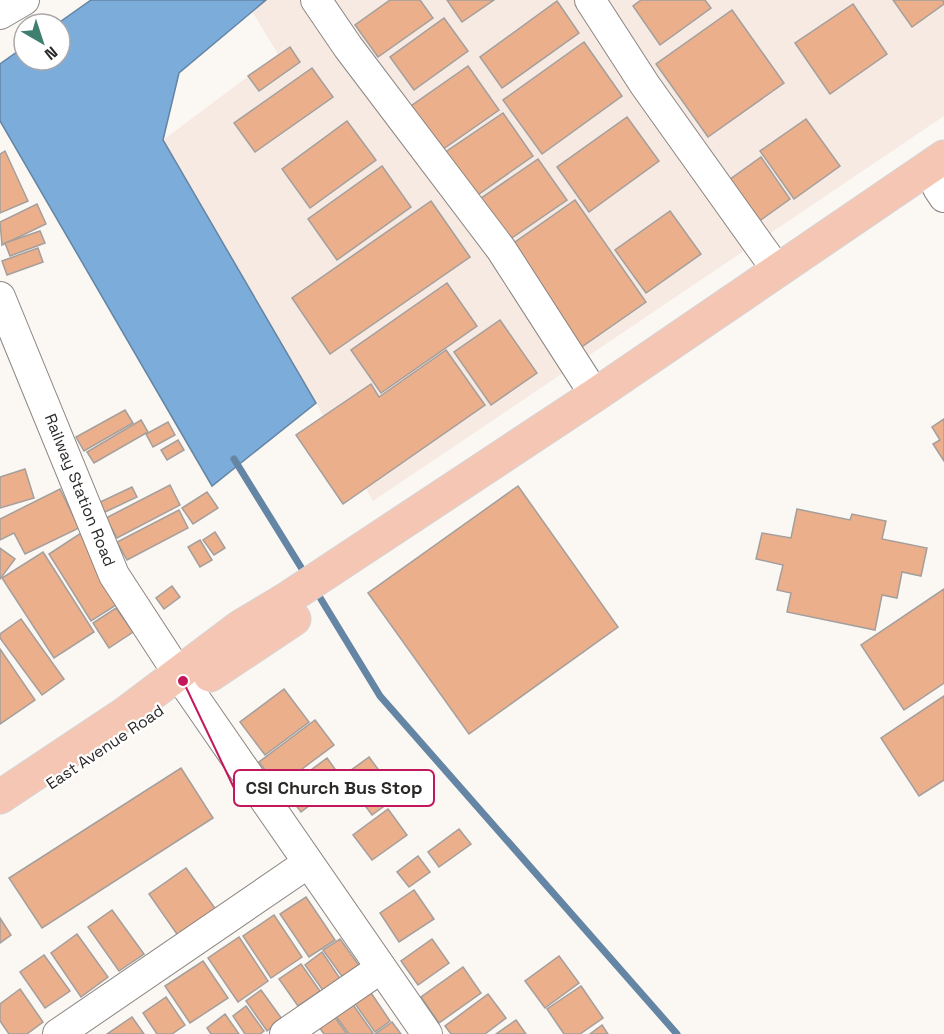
<svg xmlns="http://www.w3.org/2000/svg" width="944" height="1034" font-family="'Space Grotesk',sans-serif">
	<style>
		.built { fill: #f6eae2 }
		.water { fill: #7cacda; stroke: #6485a4; stroke-width: 1.5 }
		.lines { fill: none; stroke-linecap: round; stroke-linejoin: round }
		.stream { stroke: #6485a4; stroke-width: 7 }
		.building { fill: #ebaf8c; stroke: #a49f9c; stroke-width: 1.5 }
		.minor-casing { stroke: #8b8683; stroke-width: 32 }
		.major-casing { stroke: #d5d4d4; stroke-width: 35 }
		.minor { stroke: #fff; stroke-width: 30 }
		.major { stroke: #f5c6b3; stroke-width: 33 }
		.labels { text-anchor: middle; dominant-baseline: central; stroke-width: 4.5; stroke-linejoin: round; paint-order: stroke }
		.street-label { font-size: 16px; fill: #2b2927; stroke: #fff }
		.leader { fill: none; stroke: #c2185b; stroke-width: 2 }
		.callout-dot { fill: #c2185b; stroke: #fff; stroke-width: 2 }
		.callout { fill: #fff; stroke: #c2185b; stroke-width: 2 }
		.callout-label { font-size: 18px; text-anchor: middle; font-weight: bold; fill: #2b2927 }
	</style>
	<rect width="100%" height="100%" fill="#fbf7f3"/>
	<path class="built" d="M245,0h699v116l-571,385 -210,-361 115,-86z"/>
	<path class="water" d="M91,0h175l-87,73 -16,67 153,263 -104,83 -212,-365v-57l24,-17v13h36v-36h-3z"/>
	<g class="lines">
		<g class="stream">
			<path d="M234,459l73,118"/>
			<path d="M316,591l64,105 297,338"/>
		</g>
	</g>
	<g class="building">
		<path d="M390,0h30l13,18 -55,39 -23,-32z"/>
		<path d="M447,0h47l-32,22z"/>
		<path d="M641,0h64l6,8 -51,37 -27,-39z"/>
		<path d="M893,0h50l1,4 -32,23z"/>
		<path d="M557,1l22,32 -77,55 -22,-31z"/>
		<path d="M853,4l34,50 -57,40 -35,-51z"/>
		<path d="M732,10l52,73 -76,54 -52,-73z"/>
		<path d="M444,18l24,33 -54,39 -24,-33z"/>
		<path d="M584,42l38,54 -80,58 -39,-54z"/>
		<path d="M290,47l10,15 -41,29 -11,-15z"/>
		<path d="M468,66l31,44 -60,42 -31,-44z"/>
		<path d="M312,68l21,29 -78,55 -21,-29z"/>
		<path d="M503,113l30,43 -61,43 -31,-44z"/>
		<path d="M627,117l32,44 -70,51 -32,-45z"/>
		<path d="M806,119l34,47 -46,33 -34,-48z"/>
		<path d="M347,121l29,39 -66,48 -28,-39z"/>
		<path d="M5,151l23,50 -28,12v-59z"/>
		<path d="M761,157l29,42 -32,23 -29,-42z"/>
		<path d="M538,159l29,41 -64,44 -29,-41z"/>
		<path d="M382,166l29,41 -74,53 -29,-41z"/>
		<path d="M575,200l71,102 -70,49 -71,-102z"/>
		<path d="M431,201l39,56 -140,97 -38,-56z"/>
		<path d="M37,204l9,20 -44,21 -2,-23z"/>
		<path d="M670,211l31,43 -55,39 -31,-43z"/>
		<path d="M40,231l5,12 -35,13 -5,-13z"/>
		<path d="M38,248l5,14 -36,13 -5,-14z"/>
		<path d="M447,283l30,43 -96,67 -30,-43z"/>
		<path d="M500,320l37,53 -46,32 -37,-53z"/>
		<path d="M446,350l39,55 -142,99 -47,-69 75,-51 8,13z"/>
		<path d="M125,410l8,13 -49,28 -8,-14z"/>
		<path d="M944,419v42l-11,-17 7,-4 -8,-13z"/>
		<path d="M141,420l7,12 -54,31 -7,-11z"/>
		<path d="M168,422l7,13 -22,12 -7,-13z"/>
		<path d="M178,440l6,10 -17,10 -6,-10z"/>
		<path d="M25,469l9,29 -34,10v-31z"/>
		<path d="M170,485l10,20 -63,33 -11,-20z"/>
		<path d="M518,486l100,141 -149,107 -101,-141z"/>
		<path d="M132,487l5,10 -34,16 -5,-10z"/>
		<path d="M60,489l19,39 -54,26 -11,-21 -14,7v-21z"/>
		<path d="M207,492l11,16 -25,16 -11,-16z"/>
		<path d="M797,509l53,11 2,-6 34,7 -4,18 45,9 -6,28 -19,-4 -5,26 -15,-3 -7,35 -88,-18 4,-19 -14,-3 6,-25 -27,-6 6,-26 29,5z"/>
		<path d="M179,510l9,18 -61,32 -10,-18z"/>
		<path d="M215,532l10,16 -11,7 -11,-15z"/>
		<path d="M81,533l43,67 -33,21 -42,-67z"/>
		<path d="M200,540l12,20 -12,7 -12,-20z"/>
		<path d="M0,548l15,11 -15,20z"/>
		<path d="M43,552l51,80 -40,26 -52,-80z"/>
		<path d="M172,586l8,11 -16,12 -8,-11z"/>
		<path d="M944,589v94l-40,27 -43,-65z"/>
		<path d="M116,608l17,24 -24,16 -16,-25z"/>
		<path d="M21,619l43,60 -22,16 -42,-57v-4z"/>
		<path d="M0,649l35,51 -35,24z"/>
		<path d="M284,689l25,33 -44,33 -25,-33z"/>
		<path d="M944,696v84l-25,16 -38,-58z"/>
		<path d="M315,720l19,25 -56,42 -19,-25z"/>
		<path d="M369,757l29,39 -26,19 -29,-39z"/>
		<path d="M327,758l16,22 -42,32 -17,-22z"/>
		<path d="M181,768l32,50 -171,110 -33,-50z"/>
		<path d="M388,809l19,26 -35,25 -19,-25z"/>
		<path d="M459,829l12,15 -32,23 -11,-15z"/>
		<path d="M418,856l12,16 -21,15 -12,-15z"/>
		<path d="M186,868l31,43 -38,26 -30,-43z"/>
		<path d="M414,890l20,29 -35,23 -19,-29z"/>
		<path d="M306,897l29,43 -26,17 -29,-43z"/>
		<path d="M112,910l32,44 -25,17 -31,-44z"/>
		<path d="M274,915l28,42 -31,21 -28,-42z"/>
		<path d="M0,918l11,17 -11,8z"/>
		<path d="M77,934l31,43 -27,20 -30,-44z"/>
		<path d="M239,937l29,44 -30,21 -30,-44z"/>
		<path d="M340,939l23,32 -17,11 -23,-32z"/>
		<path d="M432,939l17,24 -31,22 -17,-24z"/>
		<path d="M322,952l19,28 -17,12 -19,-27z"/>
		<path d="M44,955l26,36 -25,17 -25,-36z"/>
		<path d="M559,956l20,27 -34,25 -20,-27z"/>
		<path d="M203,961l25,37 -38,25 -25,-37z"/>
		<path d="M301,964l19,27 -22,15 -19,-27z"/>
		<path d="M463,967l18,26 -42,30 -18,-26z"/>
		<path d="M581,986l22,32 -23,16h-16l-17,-25z"/>
		<path d="M367,987l23,34 -15,11 -24,-34z"/>
		<path d="M20,989l23,33 -16,12h-18l-9,-13v-17z"/>
		<path d="M261,990l21,29 -15,12 -21,-30z"/>
		<path d="M488,994l18,24 -21,16h-34l-6,-8z"/>
		<path d="M166,997l19,28 -13,9h-15l-14,-21z"/>
		<path d="M349,999l24,34 -2,1h-22l-17,-23z"/>
		<path d="M246,1006l18,25 -4,3h-15l-12,-18z"/>
		<path d="M331,1012l16,22h-23l-8,-11z"/>
		<path d="M225,1014l14,20h-28l-4,-6z"/>
		<path d="M132,1017l12,17h-37z"/>
		<path d="M516,1020l10,14h-30z"/>
		<path d="M392,1022l9,12h-26z"/>
		<path d="M602,1025l6,9h-18z"/>
	</g>
	<g class="lines">
		<defs>
			<g id="minor">
				<path d="M316,0l32,47 153,202 94,146"/>
				<path d="M590,0l55,85 132,185"/>
				<path d="M0,14l24,-14"/>
				<path d="M938,188l6,9"/>
				<path d="M0,297l114,278 75,115 238,344"/>
				<path d="M58,1034l250,-171"/>
				<path d="M285,1034l96,-66"/>
			</g>
			<g id="major">
				<path d="M210,675l84,-56"/>
				<path d="M0,797l126,-84 114,-86 45,-27 310,-205 349,-238"/>
			</g>
		</defs>
		<use href="#minor" class="minor-casing"/>
		<use href="#major" class="major-casing"/>
		<use href="#minor" class="minor"/>
		<use href="#major" class="major"/>
	</g>
	<g class="labels">
		<g class="street-label">
			<text transform="translate(80 490) rotate(68)">Railway Station Road</text>
			<text transform="translate(105 747) rotate(-34)">East Avenue Road</text>
		</g>
	</g>
	<path class="leader" d="M183 681L234 788"/>
	<circle class="callout-dot" cx="183" cy="681" r="6"/>
	<rect class="callout" x="234" y="770" width="200" height="36" rx="6"/>
	<g class="callout-label">
		<text x="334" y="794">CSI Church Bus Stop</text>
	</g>
	<g transform="translate(42 42) rotate(141)"><circle r="28" fill="#ffffff" stroke="#aaa9a9" stroke-width="1.5"/>
	<path d="M0-4.5L10 22L0 15L-10 22Z" fill="#3e7f6f"/>
	<text y="-9" font-size="16" font-weight="bold" text-anchor="middle" fill="#2b2927">N</text>
	</g>
</svg>
